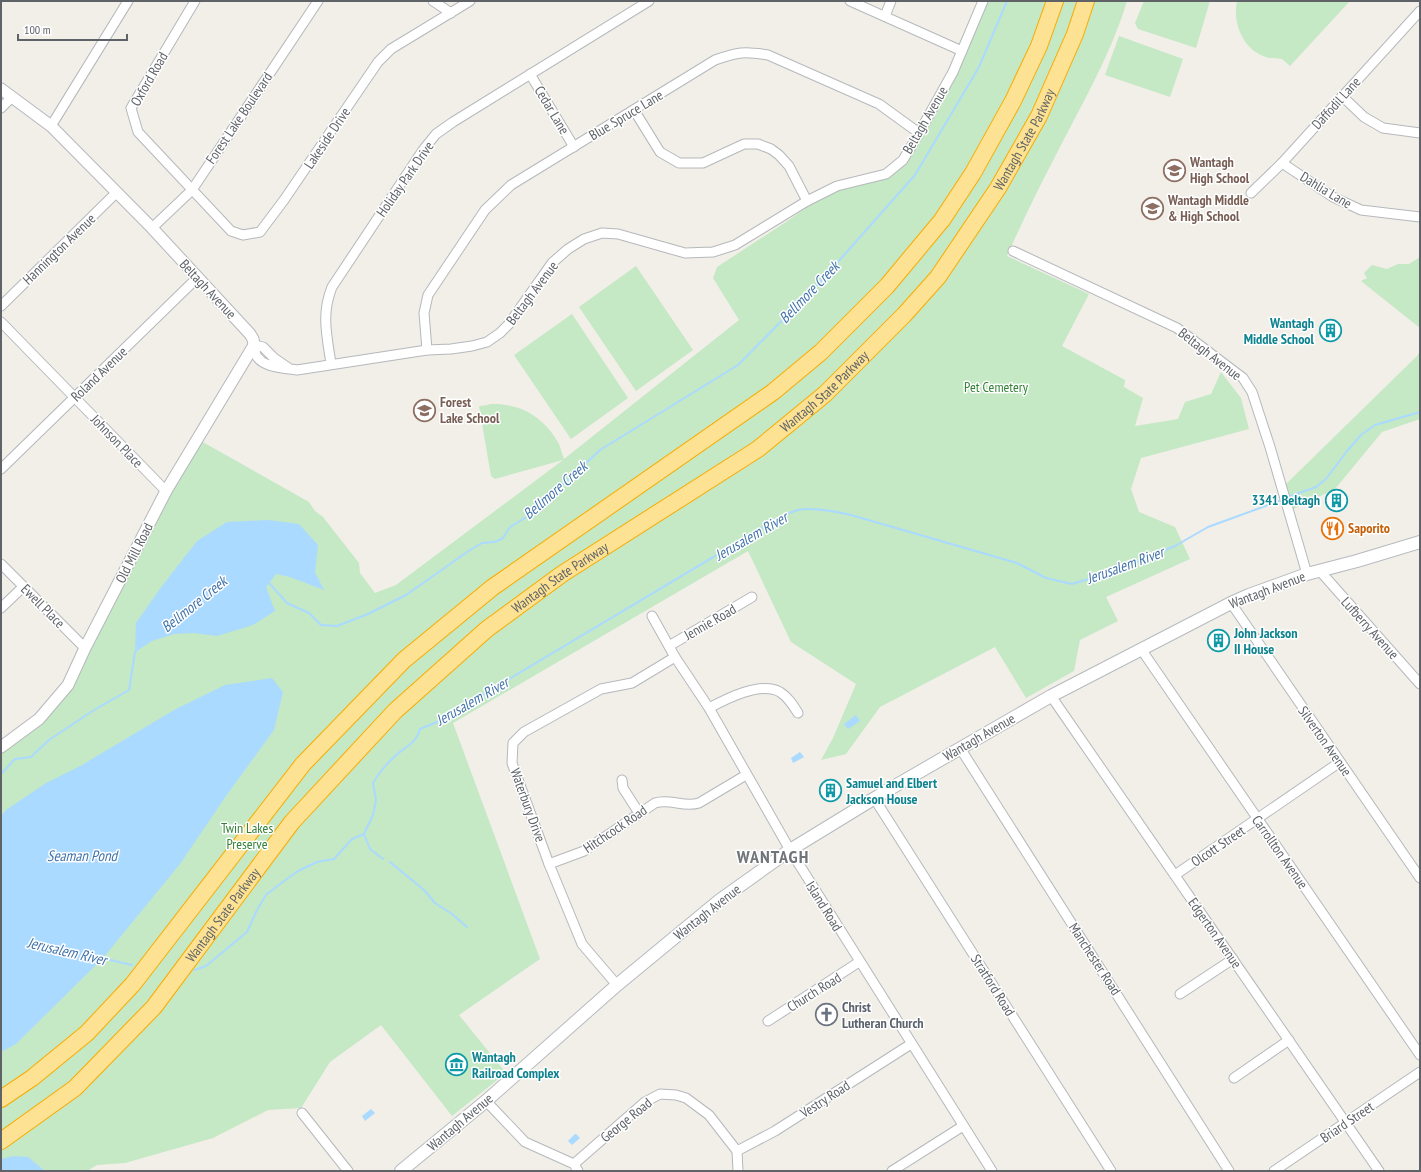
<svg xmlns="http://www.w3.org/2000/svg" width="1421" height="1172" font-family="'PT Sans Narrow',sans-serif">
	<style>
		.green { fill: #c5e8c5 }
		.water { fill: #aadaff }
		.lines { fill: none; stroke-linecap: round; stroke-linejoin: round }
		.stream { stroke: #aadaff; stroke-width: 2 }
		.minor-casing { stroke: #b5b8bc; stroke-width: 11 }
		.tertiary-casing { stroke: #b5b8bc; stroke-width: 13 }
		.secondary-casing { stroke: #b6babf; stroke-width: 14 }
		.motorway-casing { stroke: #f9ab00; stroke-width: 18 }
		.minor { stroke: #fff; stroke-width: 9 }
		.tertiary { stroke: #fff; stroke-width: 11 }
		.secondary { stroke: #fff; stroke-width: 12 }
		.motorway { stroke: #fde293; stroke-width: 16 }
		.labels { text-anchor: middle; dominant-baseline: central; stroke-width: 3; stroke-linejoin: round; paint-order: stroke }
		.street-label { font-size: 14px; fill: #5f6368; stroke: #fff }
		.education-label { font-size: 14px; font-weight: bold; fill: #785e54; stroke: #fff; text-anchor: start }
		.culture-label { font-size: 14px; font-weight: bold; fill: #0d838f; stroke: #fff; text-anchor: start }
		.park-label { font-size: 14px; fill: #348238; stroke: #fff }
		.food-label { font-size: 14px; font-weight: bold; fill: #c56008; stroke: #fff; text-anchor: start }
		.worship-label { font-size: 14px; font-weight: bold; fill: #5b616d; stroke: #fff; text-anchor: start }
		.water-label { font-size: 15px; font-style: italic; fill: #4174aa; stroke: #fff }
		.district-label { font-size: 18px; font-weight: bold; letter-spacing: 1px; fill: #70757a; stroke: #fff }
	</style>
	<rect width="100%" height="100%" fill="#f1efe8"/>
	<g class="green">
		<path d="M983,1h144c-16,53 -44,101 -69,150 -18,34 -35,69 -51,105l82,38 -27,52 63,34 -1,7 19,11 -8,28 43,-7 7,-17 26,-8 10,-22 20,26 8,31 -108,29 -10,31 8,23 36,15 15,32 -84,38 12,24 -38,19 -6,31 -48,27 -31,-51 -115,60 -34,47 -25,6 12,-22 23,-54 -65,-42 -43,-91 -295,172 87,236 -81,56 47,58 -54,43 -71,-91 -51,37 -29,46 -33,2 -55,28 -88,25 -28,2 -10,6h-86v-421l42,-31 139,-250 19,-28 108,61 6,9 8,6 36,46 1,10 15,20 21,-8 167,-125 -68,19 -4,-3 -12,-70c4,0 8,-1 12,-2 30,-1 54,14 68,40 2,5 3,10 5,15l175,-139 -26,-42 4,-11 69,-45 51,-36 49,-12 33,-41z"/>
		<path d="M1144,1h66l-14,47 -58,-19 -3,-6z"/>
		<path d="M1237,1h113l-60,65 -8,-7c-4,-1 -8,-1 -12,-1 -26,-5 -38,-34 -33,-57z"/>
		<path d="M1119,36l64,23 -13,38 -65,-22z"/>
		<path d="M1420,257v71l-59,-47 6,-3 -3,-5 8,-8 15,4 11,-5h11z"/>
		<path d="M636,266l57,84 -57,41 -57,-84z"/>
		<path d="M572,314l56,84 -57,41 -57,-84z"/>
		<path d="M1420,351v68l-38,13 -47,57 -46,22 -7,-23 135,-132z"/>
	</g>
	<g class="water">
		<path d="M268,520l31,4 19,21 -3,27 9,18 -34,-13 -14,-3 -10,13 9,24 -22,14 -36,11 -24,-3 -19,1 -22,7 -17,11 1,-29 26,-37 35,-45 30,-19z"/>
		<path d="M272,678l11,14 -9,38 -48,66 -46,68 -77,94 -87,86 -15,8v-236l5,-6 40,-27 36,-18 92,-55 51,-25z"/>
		<path d="M856,715l4,6 -12,8 -4,-5z"/>
		<path d="M800,752l4,5 -11,6 -2,-5z"/>
		<path d="M371,1109l4,4 -10,8 -3,-5z"/>
		<path d="M575,1134h1l4,4 -8,7 -4,-4z"/>
		<path d="M14,1156l14,1 17,14h-44v-12z"/>
	</g>
	<g class="lines">
		<g class="stream">
			<path d="M1288,497l28,-10 10,-8 21,-28 14,-16 14,-10 45,-13"/>
			<path d="M267,582l2,1 18,20 22,10 12,12 16,1 31,-12 38,-19 64,-45 12,-7 12,-1 8,-3 8,-12 20,-12 70,-65 138,-85 83,-84 94,-106 64,-108 28,-66"/>
			<path d="M1,774l14,-15 16,-2 18,-17 45,-30 35,-20 6,-38 1,-1"/>
			<path d="M364,834l6,15 13,10"/>
			<path d="M390,862l34,28 11,13 17,11 15,13"/>
			<path d="M102,958l30,7"/>
			<path d="M195,970l11,-4 41,-34 9,-20 10,-17 14,-11 18,-13 19,-9 17,-3 18,-20 12,-5 9,-19 3,-15 -3,-17c6,-10 13,-19 22,-27 11,-10 21,-12 25,-27l17,-7 335,-200c9,-4 17,-10 26,-12 13,-3 40,2 53,5l166,48 29,15 26,6 43,-13 60,-25 33,-19 74,-27"/>
		</g>
		<defs>
			<g id="minor">
				<path d="M195,1l-64,107 7,24 93,99 12,4 17,-3 24,-32 94,-138 13,-13 79,-48"/>
				<path d="M433,1l18,12"/>
				<path d="M850,1l112,50"/>
				<path d="M885,16l6,-15"/>
				<path d="M530,74l44,73"/>
				<path d="M1342,96l22,21 19,11 37,5"/>
				<path d="M1,108l11,-11"/>
				<path d="M634,110l26,42 19,11h24l41,-19h14l13,5 8,6 10,11 18,35"/>
				<path d="M51,126l77,-125"/>
				<path d="M1282,163l51,34 28,13 59,7"/>
				<path d="M1251,193l31,-30 138,-152"/>
				<path d="M152,228l40,-38 126,-189"/>
				<path d="M1013,251l164,77 66,50 9,14 18,55 37,127"/>
				<path d="M1,306l116,-114"/>
				<path d="M1,322l165,169"/>
				<path d="M427,350l-3,-37 4,-18 57,-85 26,-25 204,-125c23,-8 29,-9 53,-5l111,49 40,29"/>
				<path d="M331,364c-4,-28 -10,-50 1,-77l91,-137 13,-16 17,-12 196,-121"/>
				<path d="M290,369l-16,-11 -11,-11 -9,-2c1,3 1,7 2,10 6,13 30,13 41,15l130,-20 24,-1 21,-3 15,-4 13,-9 9,-9 43,-61 16,-14 16,-10 18,-6 16,1 67,19 28,-1 22,-7 72,-44 30,-15 49,-12 17,-14 16,-27 34,-61 30,-71"/>
				<path d="M1,469l196,-191"/>
				<path d="M1,564l84,84"/>
				<path d="M1320,571l100,113"/>
				<path d="M1231,603l189,275"/>
				<path d="M1,608l22,-21"/>
				<path d="M652,616l23,41 34,51 81,142 202,321"/>
				<path d="M669,646l83,-49"/>
				<path d="M1141,649l279,406"/>
				<path d="M1051,696l328,475"/>
				<path d="M709,708c17,-9 51,-27 71,-16 8,5 13,13 18,21"/>
				<path d="M960,748l269,423"/>
				<path d="M622,780l1,8 16,25"/>
				<path d="M874,798l237,373"/>
				<path d="M549,864l35,-13 71,-48c15,-5 29,5 44,0l47,-28"/>
				<path d="M1175,875l165,-113"/>
				<path d="M617,985l-35,-41 -33,-80 -37,-101 1,-20 11,-11 77,-43 31,-6 43,-26"/>
				<path d="M1180,994l53,-35"/>
				<path d="M768,1021l91,-59"/>
				<path d="M1234,1078l55,-38"/>
				<path d="M486,1101l39,41 49,22 4,7"/>
				<path d="M302,1113l46,58"/>
				<path d="M737,1151l38,-20 136,-87"/>
				<path d="M574,1164l71,-62 15,-8 16,1 10,3 23,17 28,36 1,20"/>
				<path d="M892,1171l71,-45"/>
				<path d="M1274,1171l146,-99"/>
			</g>
			<path id="tertiary" d="M1,89l50,37 101,102 98,106 3,5 1,6 -88,146 -81,157 -17,37 -29,34 -38,28"/>
			<path id="secondary" d="M401,1171l85,-70 131,-116 103,-85 70,-50 98,-60 163,-94 180,-93 18,-8 58,-21 50,-13 63,-19"/>
			<g id="motorway">
				<path d="M1,1099l31,-21 55,-45 46,-49 170,-220 101,-104 89,-73 280,-195 48,-40 66,-66 55,-66 31,-47 40,-72 26,-55 16,-45"/>
				<path id="s1" d="M1,1141l74,-53 79,-81 138,-185 103,-111 92,-82 75,-55 196,-125 67,-55 79,-79 34,-38 60,-89 41,-72 36,-82 11,-33"/>
			</g>
		</defs>
		<use href="#minor" class="minor-casing"/>
		<use href="#tertiary" class="tertiary-casing"/>
		<use href="#secondary" class="secondary-casing"/>
		<use href="#motorway" class="motorway-casing"/>
		<use href="#minor" class="minor"/>
		<use href="#tertiary" class="tertiary"/>
		<use href="#secondary" class="secondary"/>
		<use href="#motorway" class="motorway"/>
	</g>
	<defs>
		<symbol id="school-ring" viewBox="-11 -11 22 22"><circle r="9.5" fill="#fff" stroke="#8d6e63" stroke-width="1.5"/><path d="M0-5L7-2L0 1L-7-2ZM-4 1L0 2.5L4 1V4Q0 6-4 4Z" fill="#8d6e63"/></symbol>
		<symbol id="building-ring" viewBox="-11 -11 22 22"><circle r="9.5" fill="#fff" stroke="#0f9aa8" stroke-width="1.5"/><path d="M-4-6H4V6H1V3H-1V6H-4ZM-2.5-4.3h1.7v1.8h-1.7ZM.8-4.3h1.7v1.8H.8ZM-2.5-1h1.7V.8h-1.7ZM.8-1h1.7V.8H.8Z" fill="#0f9aa8"/></symbol>
		<symbol id="restaurant-ring" viewBox="-11 -11 22 22"><circle r="9.5" fill="#fff" stroke="#e8710a" stroke-width="1.5"/><path d="M-5-6h1v4h1v-4h1v4h1v-4h1v5L-1.5 .5V6h-2V.5L-5-1ZM5-6V6H3V1.5H1.5Q1.5-4 5-6Z" fill="#e8710a"/></symbol>
		<symbol id="church-ring" viewBox="-11 -11 22 22"><circle r="9.5" fill="#fff" stroke="#6b7280" stroke-width="1.5"/><path d="M-1.2-6h2.4v3.5h3.3v2.4h-3.3V6h-2.4V-.1h-3.3v-2.4h3.3Z" fill="#6b7280"/></symbol>
		<symbol id="museum-ring" viewBox="-11 -11 22 22"><circle r="9.5" fill="#fff" stroke="#0f9aa8" stroke-width="1.5"/><path d="M0-6L6-3V-2H-6V-3ZM-5-1h2V3h-2ZM-1-1h2V3h-2ZM3-1h2V3H3ZM-6 4H6V6H-6Z" fill="#0f9aa8"/></symbol>
	</defs>
	<g fill-rule="evenodd">
		<use href="#school-ring" x="1162" y="158" width="25" height="25"/>
		<use href="#school-ring" x="1140" y="196" width="25" height="25"/>
		<use href="#building-ring" x="1318" y="318" width="25" height="25"/>
		<use href="#school-ring" x="412" y="398" width="25" height="25"/>
		<use href="#building-ring" x="1324" y="488" width="25" height="25"/>
		<use href="#restaurant-ring" x="1320" y="516" width="25" height="25"/>
		<use href="#building-ring" x="1206" y="628" width="25" height="25"/>
		<use href="#building-ring" x="818" y="778" width="25" height="25"/>
		<use href="#church-ring" x="814" y="1002" width="25" height="25"/>
		<use href="#museum-ring" x="444" y="1052" width="25" height="25"/>
	</g>
	<g class="labels">
		<g class="street-label">
			<text transform="translate(149 79) rotate(-60)">Oxford Road</text>
			<text transform="translate(1336 103) rotate(-48)">Daffodil Lane</text>
			<text transform="translate(552 110) rotate(59)">Cedar Lane</text>
			<text transform="translate(626 115) rotate(-31)">Blue Spruce Lane</text>
			<text transform="translate(239 118) rotate(-56)">Forest Lake Boulevard</text>
			<text transform="translate(925 120) rotate(-60)">Beltagh Avenue</text>
			<text transform="translate(327 138) rotate(-56)">Lakeside Drive</text>
			<text stroke="none"><textPath href="#s1" startOffset="1447">Wantagh State Parkway</textPath></text>
			<text transform="translate(405 179) rotate(-55)">Holiday Park Drive</text>
			<text transform="translate(1326 190) rotate(31)">Dahlia Lane</text>
			<text transform="translate(59 249) rotate(-44)">Hannington Avenue</text>
			<text transform="translate(208 289) rotate(47)">Beltagh Avenue</text>
			<text transform="translate(532 293) rotate(-53)">Beltagh Avenue</text>
			<text transform="translate(1210 354) rotate(38)">Beltagh Avenue</text>
			<text transform="translate(99 374) rotate(-44)">Roland Avenue</text>
			<text stroke="none"><textPath href="#s1" startOffset="1123">Wantagh State Parkway</textPath></text>
			<text transform="translate(117 441) rotate(46)">Johnson Place</text>
			<text transform="translate(134 553) rotate(-63)">Old Mill Road</text>
			<text stroke="none"><textPath href="#s1" startOffset="799">Wantagh State Parkway</textPath></text>
			<text transform="translate(1267 590) rotate(-21)">Wantagh Avenue</text>
			<text transform="translate(43 606) rotate(45)">Ewell Place</text>
			<text transform="translate(710 622) rotate(-30)">Jennie Road</text>
			<text transform="translate(1370 628) rotate(48)">Lufberry Avenue</text>
			<text transform="translate(979 737) rotate(-30)">Wantagh Avenue</text>
			<text transform="translate(1325 741) rotate(55)">Silverton Avenue</text>
			<text transform="translate(528 805) rotate(70)">Waterbury Drive</text>
			<text transform="translate(615 829) rotate(-34)">Hitchcock Road</text>
			<text transform="translate(1218 846) rotate(-34)">Olcott Street</text>
			<text transform="translate(1280 852) rotate(55)">Carrollton Avenue</text>
			<text transform="translate(824 906) rotate(58)">Island Road</text>
			<text transform="translate(707 912) rotate(-38)">Wantagh Avenue</text>
			<text stroke="none"><textPath href="#s1" startOffset="319">Wantagh State Parkway</textPath></text>
			<text transform="translate(1215 933) rotate(55)">Edgerton Avenue</text>
			<text transform="translate(1095 959) rotate(57)">Manchester Road</text>
			<text transform="translate(993 985) rotate(58)">Stratford Road</text>
			<text transform="translate(814 992) rotate(-32)">Church Road</text>
			<text transform="translate(825 1099) rotate(-33)">Vestry Road</text>
			<text transform="translate(626 1120) rotate(-39)">George Road</text>
			<text transform="translate(460 1122) rotate(-40)">Wantagh Avenue</text>
			<text transform="translate(1347 1122) rotate(-34)">Briard Street</text>
		</g>
		<g class="education-label">
			<text x="1190" y="162">Wantagh<tspan x="1190" dy="16">High School</tspan></text>
			<text x="1168" y="200">Wantagh Middle<tspan x="1168" dy="16">&amp; High School</tspan></text>
			<text x="440" y="402">Forest<tspan x="440" dy="16">Lake School</tspan></text>
		</g>
		<g class="culture-label">
			<text x="1314" y="323" text-anchor="end">Wantagh<tspan x="1314" dy="16">Middle School</tspan></text>
			<text x="1320" y="500" text-anchor="end">3341 Beltagh</text>
			<text x="1234" y="633">John Jackson<tspan x="1234" dy="16">II House</tspan></text>
			<text x="846" y="783">Samuel and Elbert<tspan x="846" dy="16">Jackson House</tspan></text>
			<text x="472" y="1057">Wantagh<tspan x="472" dy="16">Railroad Complex</tspan></text>
		</g>
		<g class="park-label">
			<text x="996" y="387">Pet Cemetery</text>
			<text x="247" y="828">Twin Lakes<tspan x="247" dy="16">Preserve</tspan></text>
		</g>
		<g class="food-label">
			<text x="1348" y="528">Saporito</text>
		</g>
		<g class="worship-label">
			<text x="842" y="1007">Christ<tspan x="842" dy="16">Lutheran Church</tspan></text>
		</g>
		<g class="water-label">
			<text transform="translate(809 292) rotate(-46)">Bellmore Creek</text>
			<text transform="translate(555 490) rotate(-41)">Bellmore Creek</text>
			<text transform="translate(751 536) rotate(-30)">Jerusalem River</text>
			<text transform="translate(1125 565) rotate(-20)">Jerusalem River</text>
			<text transform="translate(194 604) rotate(-39)">Bellmore Creek</text>
			<text transform="translate(472 701) rotate(-30)">Jerusalem River</text>
			<text x="82" y="855">Seaman Pond</text>
			<text transform="translate(67 951) rotate(13)">Jerusalem River</text>
		</g>
		<g class="district-label">
			<text x="773" y="856">WANTAGH</text>
		</g>
	</g>
	<rect width="1421" height="1172" fill="none" stroke="#5f6368" stroke-width="4"/>
	<path d="M18 34v6h109v-6" fill="none" stroke="#5f6368" stroke-width="2"/>
	<text x="24" y="34" font-size="12" fill="#5f6368" stroke="#ffffff" stroke-width="3" paint-order="stroke">100 m</text>
</svg>
